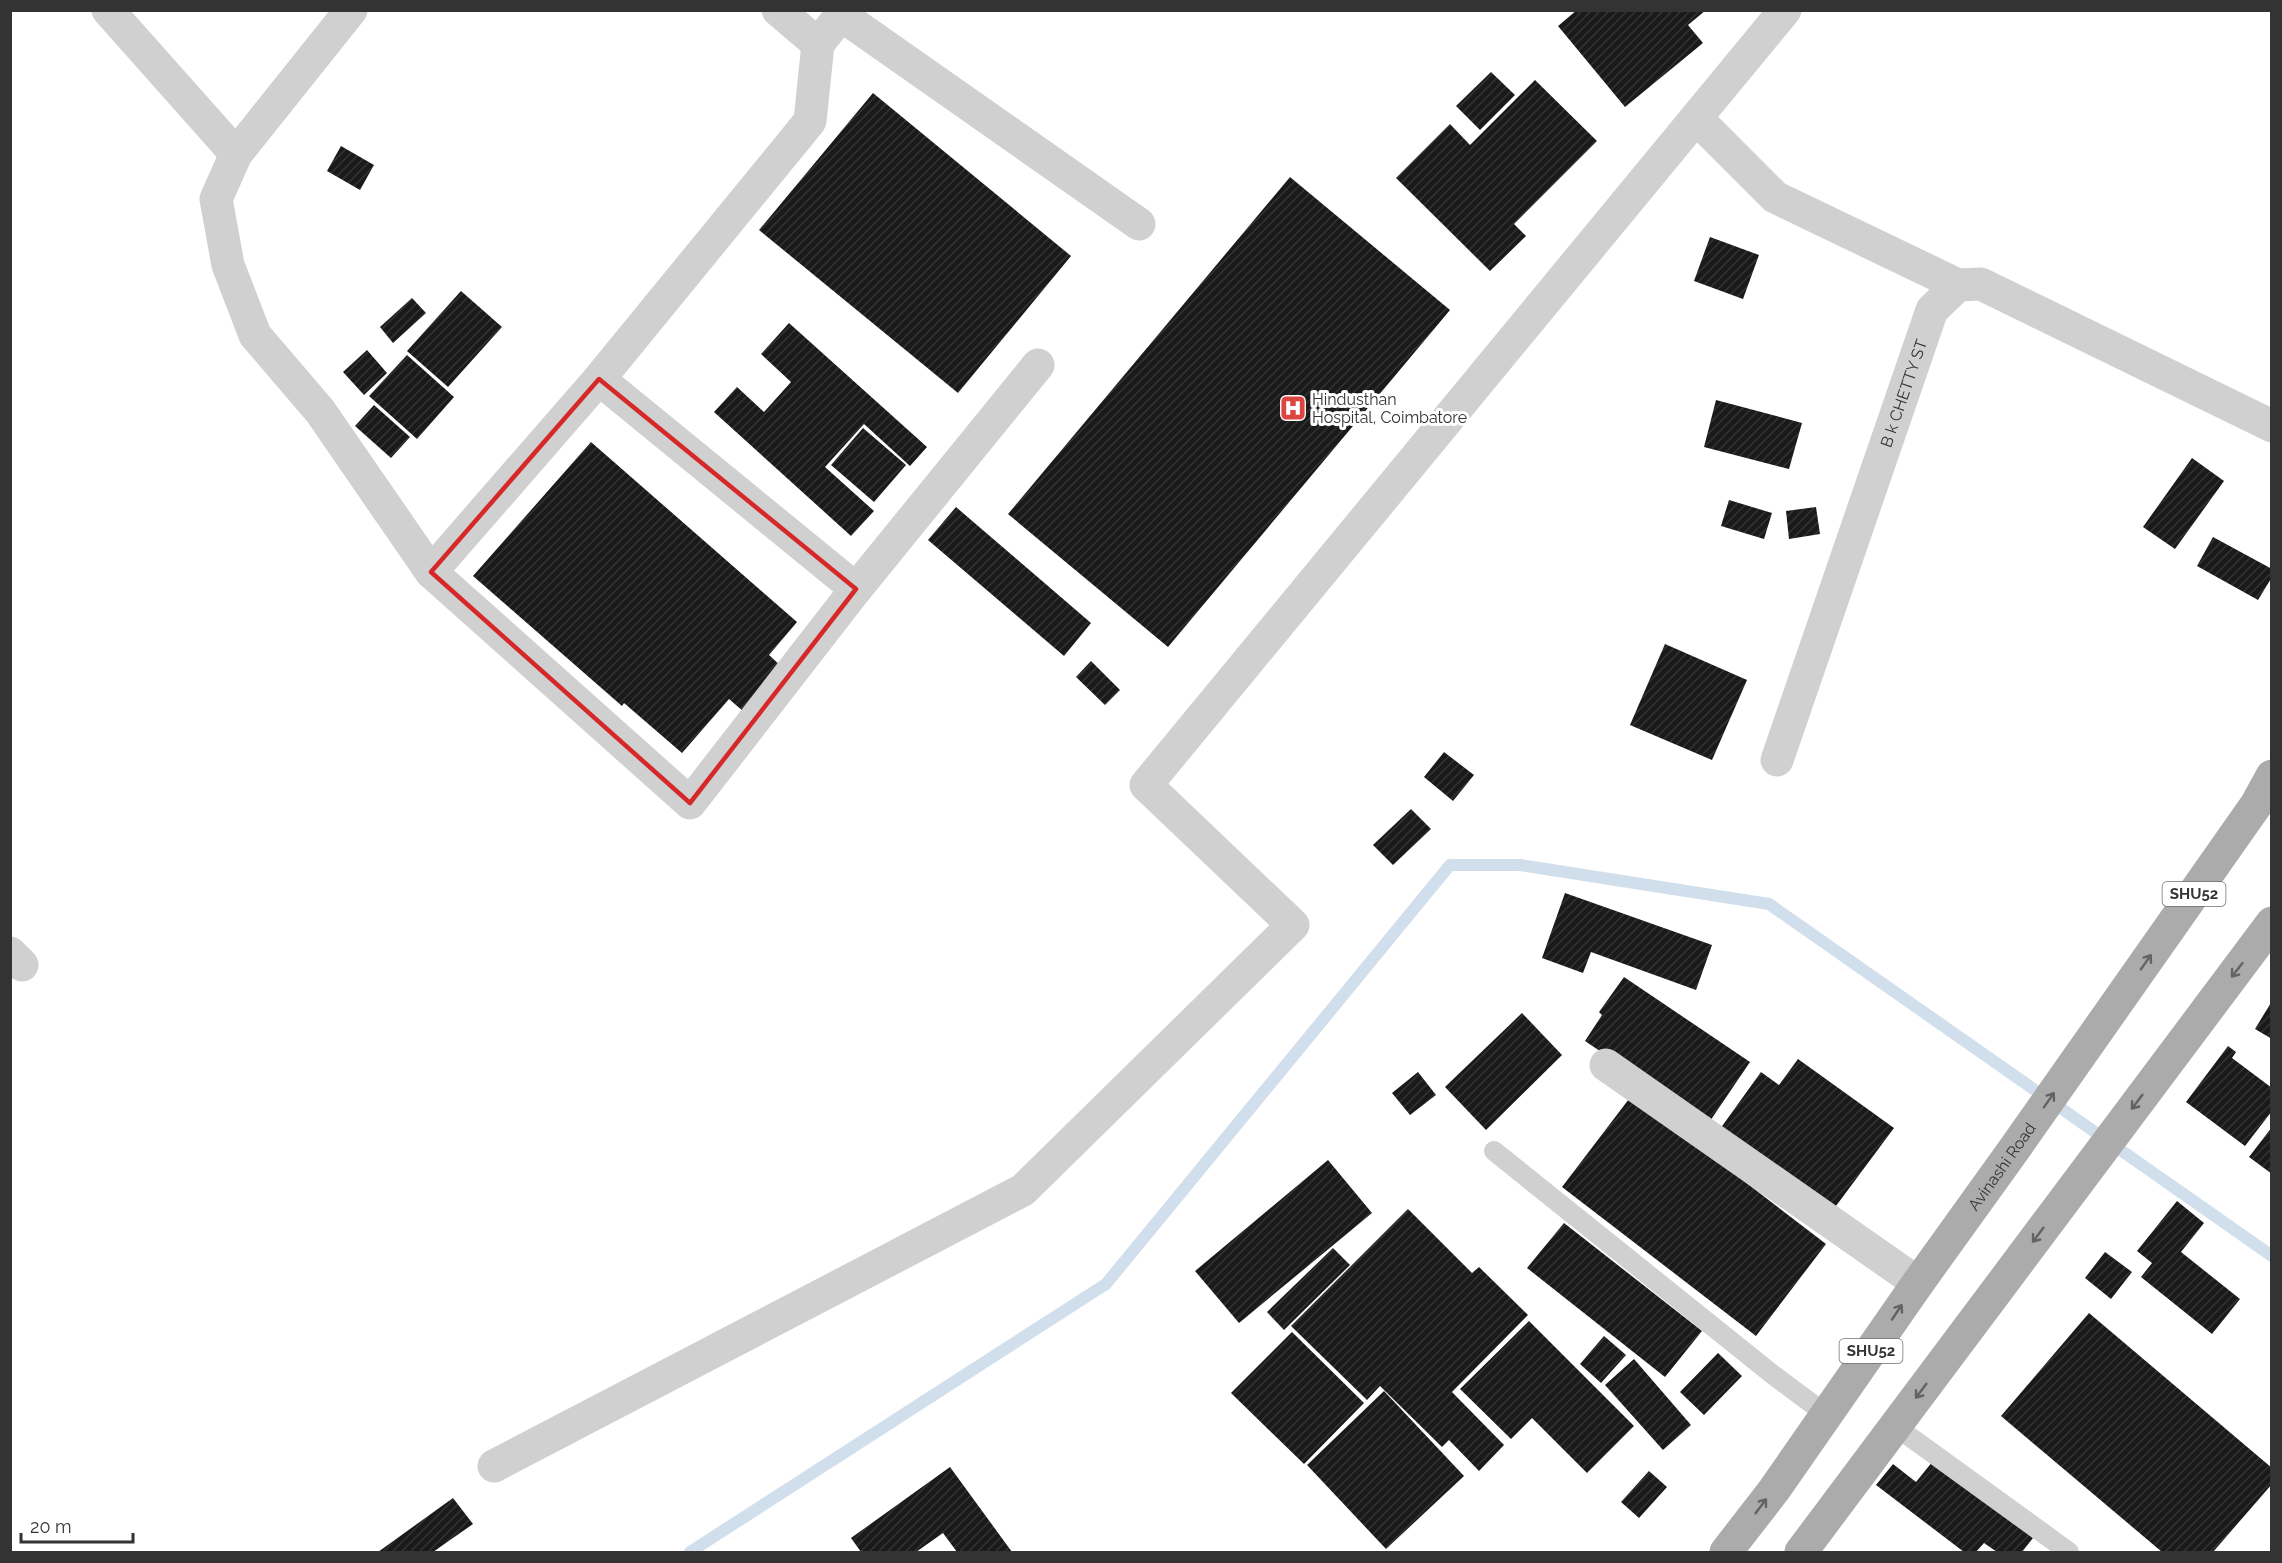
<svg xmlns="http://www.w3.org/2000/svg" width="2282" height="1563" font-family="Raleway,sans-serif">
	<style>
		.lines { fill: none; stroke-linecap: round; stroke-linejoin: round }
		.stream { stroke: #d1dfec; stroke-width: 12 }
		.building { fill: url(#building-hatch) }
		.service { stroke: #d0d0d0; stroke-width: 20 }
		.minor { stroke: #d0d0d0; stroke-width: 33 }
		.primary { stroke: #ababab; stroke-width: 33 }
		.oneway { stroke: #636363 }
		.marked { fill: none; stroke: #d62828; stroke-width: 4.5; stroke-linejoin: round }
		.labels { text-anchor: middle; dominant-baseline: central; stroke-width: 6; stroke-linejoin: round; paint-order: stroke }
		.shield { fill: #fff; stroke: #707070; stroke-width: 1.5 }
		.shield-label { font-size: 15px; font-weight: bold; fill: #333 }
		.street-label { font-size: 16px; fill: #333; stroke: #fff }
		.poi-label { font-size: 16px; fill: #333; stroke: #fff; text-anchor: start }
	</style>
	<defs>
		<pattern id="building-hatch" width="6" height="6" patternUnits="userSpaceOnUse" patternTransform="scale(1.5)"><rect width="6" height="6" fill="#1a1a1a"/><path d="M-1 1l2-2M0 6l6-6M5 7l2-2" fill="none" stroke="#333"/></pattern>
	</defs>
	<rect width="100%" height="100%" fill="#fff"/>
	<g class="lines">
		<path class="stream" d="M690,1552l416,-268 344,-419h70l249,39 503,352"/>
	</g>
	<g class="building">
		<path d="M1577,10h129l-18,15 15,18 -78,64 -67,-81z"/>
		<path d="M1491,72l24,23 -35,35 -24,-24z"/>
		<path d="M1535,80l62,61 -83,83 12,12 -36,35 -94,-93 54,-54 20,21z"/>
		<path d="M873,93l198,163 -113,137 -199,-163z"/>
		<path d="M341,146l33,19 -14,25 -33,-19z"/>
		<path d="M1290,177l160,133 -282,337 -160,-133z"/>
		<path d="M1710,237l49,18 -16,44 -49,-18z"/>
		<path d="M461,291l41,36 -54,60 -41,-36z"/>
		<path d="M412,298l14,15 -33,30 -13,-16z"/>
		<path d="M789,323l138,124 -17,19 -46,-42 -39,43 49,44 -23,25 -137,-124 23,-25 27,25 27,-30 -30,-28z"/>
		<path d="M367,350l20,23 -23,22 -21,-23z"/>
		<path d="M407,355l47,42 -37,42 -48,-43z"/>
		<path d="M1716,400l86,23 -13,46 -85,-22z"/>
		<path d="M374,405l36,32 -19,21 -36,-32z"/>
		<path d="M863,428l43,37 -32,37 -43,-37z"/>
		<path d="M591,442l206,180 -28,33 14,13 -39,44 -15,-13 -47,54 -58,-50 -2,3 -149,-130z"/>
		<path d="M2192,458l32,23 -49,68 -32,-22z"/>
		<path d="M1729,500l43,13 -8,26 -43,-13z"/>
		<path d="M956,507l135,116 -27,33 -136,-116z"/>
		<path d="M1816,507l4,27 -31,5 -3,-28z"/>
		<path d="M2213,537l59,32v8l-14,23 -61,-34z"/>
		<path d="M1665,644l82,36 -35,80 -82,-35z"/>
		<path d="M1091,661l29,29 -15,15 -29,-28z"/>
		<path d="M1444,752l30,23 -21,26 -29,-24z"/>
		<path d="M1411,809l20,20 -38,36 -20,-20z"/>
		<path d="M1565,893l147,52 -16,45 -105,-38 -8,21 -41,-15z"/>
		<path d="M1624,977l126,85 -42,62 -123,-83 17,-26 -3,-3z"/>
		<path d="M2272,1001v38l-17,-10z"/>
		<path d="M1522,1013l40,42 -76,75 -41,-43z"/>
		<path d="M2228,1046l8,6 -4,6 40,30v23l-27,35 -59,-44z"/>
		<path d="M1798,1059l96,69 -61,82 -113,-81 41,-57 18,13z"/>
		<path d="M1418,1072l18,23 -26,20 -18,-22z"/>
		<path d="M1632,1095l194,149 -70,92 -194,-149z"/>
		<path d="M2272,1127v47l-23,-17z"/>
		<path d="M1328,1160l44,53 -133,110 -44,-52z"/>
		<path d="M2177,1201l27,22 -23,29 59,47 -28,35 -71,-57 11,-14 -15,-12z"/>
		<path d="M1408,1209l64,64 7,-6 49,48 -76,77 52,53 -25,26 -30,-31 -7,7 -62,-61 -13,14 -76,-74z"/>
		<path d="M1564,1223l138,108 -37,46 -138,-109z"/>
		<path d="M1333,1248l17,17 -66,65 -17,-18z"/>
		<path d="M2105,1252l27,20 -21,27 -26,-21z"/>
		<path d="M2089,1313l183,155v16l-59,68h-51l-161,-136z"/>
		<path d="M1529,1321l105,105 -47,47 -55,-55 -21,21 -51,-50z"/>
		<path d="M1292,1332l72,71 -60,61 -73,-71z"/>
		<path d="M1604,1336l22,19 -25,28 -21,-19z"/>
		<path d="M1718,1353l24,23 -38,39 -24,-23z"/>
		<path d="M1634,1359l57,66 -28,25 -58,-65z"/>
		<path d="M1384,1391l80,85 -78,73 -79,-84z"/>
		<path d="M1933,1461l100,77 -11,14h-25l-13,-9 -8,9h-12l-88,-67 17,-21 23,18z"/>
		<path d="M950,1467l62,85h-55l-14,-19 -27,19h-55l-10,-14z"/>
		<path d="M1649,1471l18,16 -28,31 -18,-16z"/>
		<path d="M453,1498l20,26 -40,28h-55z"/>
	</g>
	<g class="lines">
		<g class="service">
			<path d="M1494,1151l278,223 55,41"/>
			<path d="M1895,1426l174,126"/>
		</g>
		<g class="minor">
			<path d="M108,10l128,144"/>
			<path d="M351,10l-115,144 -20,45 12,66 27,70 65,76 111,161 259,231 166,-214 182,-224"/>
			<path d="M778,10l40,34"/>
			<path d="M841,15l298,209"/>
			<path d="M1696,118l79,79 183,88"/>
			<path d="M599,379l257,210"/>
			<path d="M431,572l168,-193 211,-258 8,-77 27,-34"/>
			<path id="s1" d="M1777,760l155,-450 26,-25 23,-1 291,142"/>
			<path d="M10,953l12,12"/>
			<path d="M1606,1065l312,218"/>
			<path d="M494,1466l529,-276 270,-265 -147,-140 639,-775"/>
		</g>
		<g class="primary">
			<path id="s2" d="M1726,1552l48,-62 144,-207 97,-135 241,-343 16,-29"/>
			<path d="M1801,1552l471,-629"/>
		</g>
	</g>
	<defs><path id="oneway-shaft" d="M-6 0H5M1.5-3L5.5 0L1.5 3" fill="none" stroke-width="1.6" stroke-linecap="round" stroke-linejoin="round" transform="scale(1.5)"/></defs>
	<g class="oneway">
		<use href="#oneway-shaft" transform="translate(2146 962) rotate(-55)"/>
		<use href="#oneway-shaft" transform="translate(2237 970) rotate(128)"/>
		<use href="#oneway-shaft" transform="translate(2049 1100) rotate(-55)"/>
		<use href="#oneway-shaft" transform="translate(2137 1102) rotate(127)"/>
		<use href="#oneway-shaft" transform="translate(2038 1235) rotate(127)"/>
		<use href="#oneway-shaft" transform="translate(1897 1312) rotate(-56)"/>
		<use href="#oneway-shaft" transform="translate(1921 1391) rotate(127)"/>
		<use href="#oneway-shaft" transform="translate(1761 1506) rotate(-53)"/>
	</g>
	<path class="marked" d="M599,379l257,210 -166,214 -259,-231z"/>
	<defs>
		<symbol id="hospital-square" viewBox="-11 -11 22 22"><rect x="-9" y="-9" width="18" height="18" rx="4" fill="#dd4442" stroke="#fff"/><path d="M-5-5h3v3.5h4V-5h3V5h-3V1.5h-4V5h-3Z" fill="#fff"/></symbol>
	</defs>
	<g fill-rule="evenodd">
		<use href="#hospital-square" x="1278" y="393" width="30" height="30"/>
	</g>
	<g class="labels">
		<g class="shield">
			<rect x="2162.5" y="882" width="63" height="24" rx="4.5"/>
			<rect x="1839.5" y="1339" width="63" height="24" rx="4.5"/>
		</g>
		<g class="shield-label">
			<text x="2194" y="894">SHU52</text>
			<text x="1871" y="1351">SHU52</text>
		</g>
		<g class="street-label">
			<text stroke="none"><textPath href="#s1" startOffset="388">B k CHETTY ST</textPath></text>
			<text stroke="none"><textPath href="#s2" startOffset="474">Avinashi Road</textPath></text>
		</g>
		<g class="poi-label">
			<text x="1312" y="399">Hindusthan<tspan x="1312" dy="18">Hospital, Coimbatore</tspan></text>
		</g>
	</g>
	<rect width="2282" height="1563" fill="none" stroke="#333333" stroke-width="24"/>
	<path d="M21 1533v9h112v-9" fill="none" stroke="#333333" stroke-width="3"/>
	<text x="30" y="1533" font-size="18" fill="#333333" stroke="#ffffff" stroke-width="4.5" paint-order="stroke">20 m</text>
</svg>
